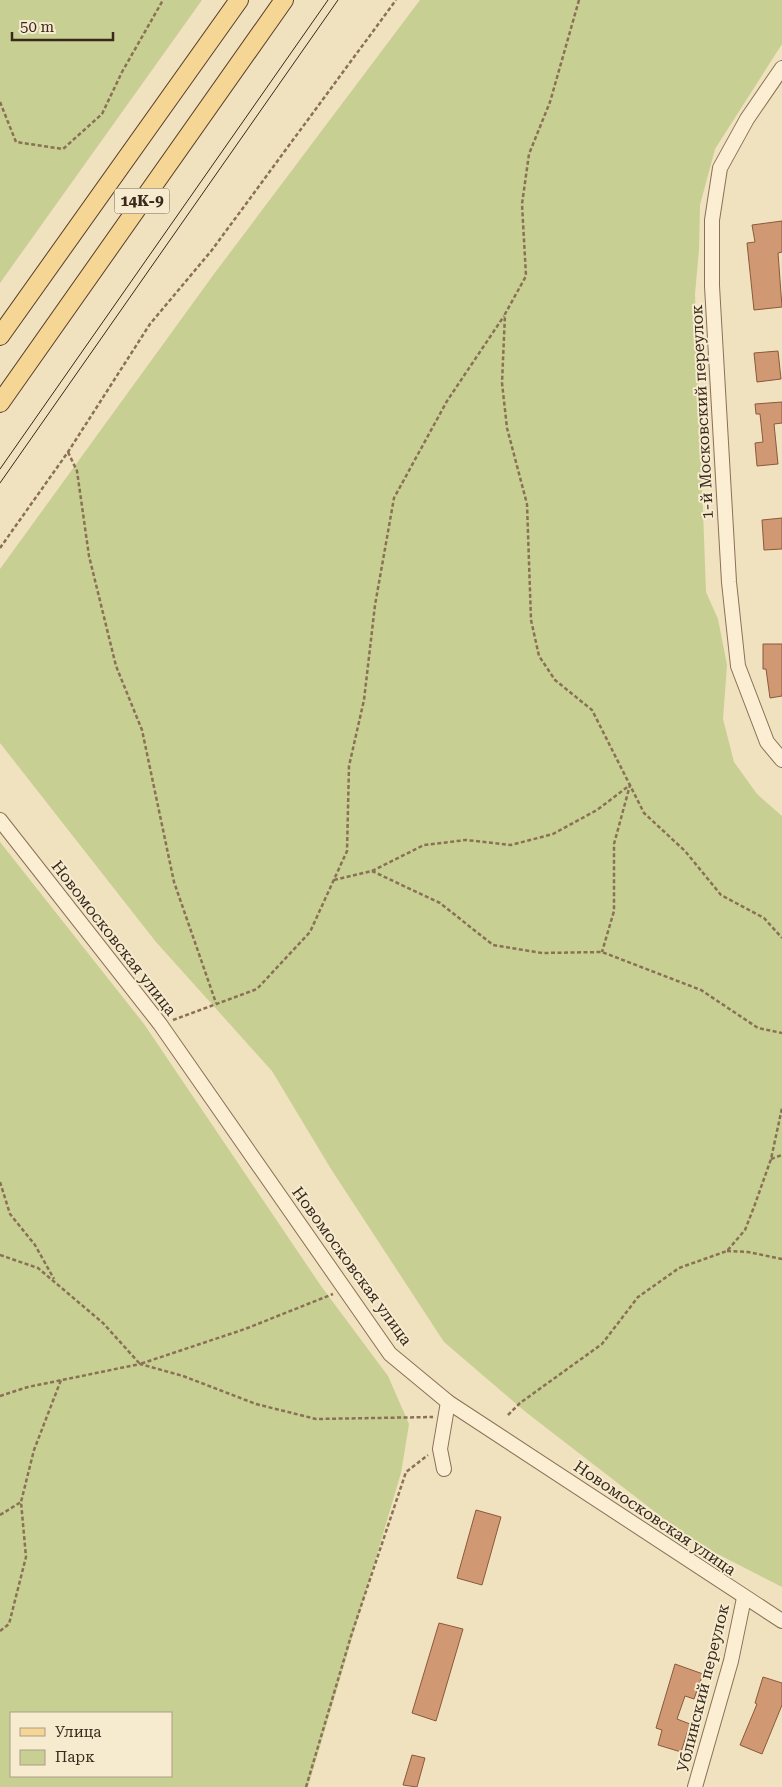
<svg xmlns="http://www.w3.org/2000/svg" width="782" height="1787" font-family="'Roboto Serif',serif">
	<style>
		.green { fill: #c8cf93; fill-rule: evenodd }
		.building { fill: #d09973; stroke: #8a593b }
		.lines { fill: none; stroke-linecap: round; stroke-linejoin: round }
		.minor-casing { stroke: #8a7156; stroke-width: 16 }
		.major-casing { stroke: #573f2b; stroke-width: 20 }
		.path { stroke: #8a7156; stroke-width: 2.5; stroke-dasharray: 4 2.5; stroke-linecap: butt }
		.minor { stroke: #fbeed3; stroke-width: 14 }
		.major { stroke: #f6d694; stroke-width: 18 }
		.tram { stroke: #38291c; stroke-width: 1 }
		.labels { text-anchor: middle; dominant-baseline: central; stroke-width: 4; stroke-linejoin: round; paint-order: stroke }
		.shield { fill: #f7ebcf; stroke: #716352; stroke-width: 1 }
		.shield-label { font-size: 15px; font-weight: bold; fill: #38291c }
		.street-label { font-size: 16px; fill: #38291c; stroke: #f7ebcf }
	</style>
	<rect width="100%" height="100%" fill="#f0e1bf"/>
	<g class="green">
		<path d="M0,0h202l-202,283z"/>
		<path d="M420,0h362v44l-67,105 -15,56 -1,45 -4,44 11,298 12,27 9,46 -4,54 11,43 23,32 25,22v771l-88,-45 -167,-129 -83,-71 -113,-173 -59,-98 -116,-129 -156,-199v-174l214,-295z"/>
		<path d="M0,842l144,182 177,262 67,90 21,48 -8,49 -93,314h-308zM11,1713h160v63h-160z"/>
	</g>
	<g class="building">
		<path d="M782,221v31l-4,1 4,54 -28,3 -7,-67 8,-1 -3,-17z"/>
		<path d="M778,351l3,28 -24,3 -3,-29z"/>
		<path d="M782,402v21l-8,1 4,40 -21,2 -2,-23 8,-1 -3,-28h-4l-1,-10z"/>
		<path d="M782,518v31l-18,1 -2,-30z"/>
		<path d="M763,644h19v52l-12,2 -4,-29h-3z"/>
		<path d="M476,1510l25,7 -19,68 -25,-7z"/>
		<path d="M439,1623l24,6 -27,92 -24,-8z"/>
		<path d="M675,1664l28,10 -9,25 -9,-3 -8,23 13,5 -9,28 -23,-7 4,-15 -6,-2z"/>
		<path d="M763,1677l19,6v22l-20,49 -22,-9 17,-41 -2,-1z"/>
		<path d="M412,1755l13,3 -8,29 -14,-2z"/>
	</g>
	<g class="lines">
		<defs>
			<g id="minor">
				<path d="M782,68l-35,51 -27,49 -8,52v66l17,296 9,84 29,76 15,18"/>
				<path d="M0,820l160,204 230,330 58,48 334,219"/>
				<path d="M444,1469l-4,-20 8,-47"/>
				<path d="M695,1787l36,-126 13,-63"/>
			</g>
			<g id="major">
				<path d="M0,336l239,-336"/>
				<path d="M0,403l284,-403"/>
			</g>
		</defs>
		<use href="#minor" class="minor-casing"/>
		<use href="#major" class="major-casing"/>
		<g class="path">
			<path d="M579,0l-29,102 -21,52 -7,50 4,72 -21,38 -3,69 5,45 20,76 4,116 8,36 16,24 37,30 52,103 41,38 36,44 43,23 18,20"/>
			<path d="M0,102l16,40 47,7 39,-35 20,-42 41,-72"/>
			<path d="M68,452l9,19 12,85 27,110 26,64 32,152 42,121"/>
			<path d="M0,548l68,-96 82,-128 62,-74 184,-250"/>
			<path d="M372,871l52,-26 42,-5 45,5 42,-11 44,-24 33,-25 -16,59v67l-12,41"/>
			<path d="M334,880l38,-9 68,32 53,42 49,8 60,-1 99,38 57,38 24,5"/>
			<path d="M173,1020l84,-31 53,-57 37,-81 2,-85 15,-66 11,-95 19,-107 53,-97 57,-85"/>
			<path d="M771,1159l11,-4"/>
			<path d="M0,1182l10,32 25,31 19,34"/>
			<path d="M727,1251l21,1 34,7"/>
			<path d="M0,1255l38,13 65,55 37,41 105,-35 88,-35"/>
			<path d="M0,1396l28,-9 112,-23 43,12 73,28 60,15 117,-2"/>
			<path d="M508,1415l12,-12 82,-59 36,-47 41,-29 48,-17 18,-21 9,-23 17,-48 11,-51"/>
			<path d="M0,1515l21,-13"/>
			<path d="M0,1631l9,-7 17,-67 -5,-55 13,-52 27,-70"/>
			<path d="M306,1787l45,-151 55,-164 22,-17"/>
		</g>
		<use href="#minor" class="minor"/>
		<use href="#major" class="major"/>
		<g class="tram">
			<path d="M0,469l328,-469"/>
			<path d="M0,483l338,-483"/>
		</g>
	</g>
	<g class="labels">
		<rect class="shield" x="114.5" y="188.5" width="55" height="25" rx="4"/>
		<g class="shield-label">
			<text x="142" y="201">14К-9</text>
		</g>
		<g class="street-label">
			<text transform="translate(702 412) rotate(-93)">1-й Московский переулок</text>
			<text transform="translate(114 938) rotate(52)">Новомосковская улица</text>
			<text transform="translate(352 1266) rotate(54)">Новомосковская улица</text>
			<text transform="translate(655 1518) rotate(34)">Новомосковская улица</text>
			<text transform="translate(703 1688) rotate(-76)">Ублинский переулок</text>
		</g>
	</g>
	<rect x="10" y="1712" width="162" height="65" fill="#f7ebcf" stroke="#ab9d87"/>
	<rect x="20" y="1728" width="25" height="8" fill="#f6d694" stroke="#ab9d87"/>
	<text x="55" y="1737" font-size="15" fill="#38291c">Улица</text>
	<rect x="20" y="1750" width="25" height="15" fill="#c8cf93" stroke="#ab9d87"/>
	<text x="55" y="1762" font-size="15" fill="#38291c">Парк</text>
	<path d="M12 32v8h101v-8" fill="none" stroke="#38291c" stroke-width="2.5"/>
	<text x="20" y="32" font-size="15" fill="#38291c" stroke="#f7ebcf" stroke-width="4" paint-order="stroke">50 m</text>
</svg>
